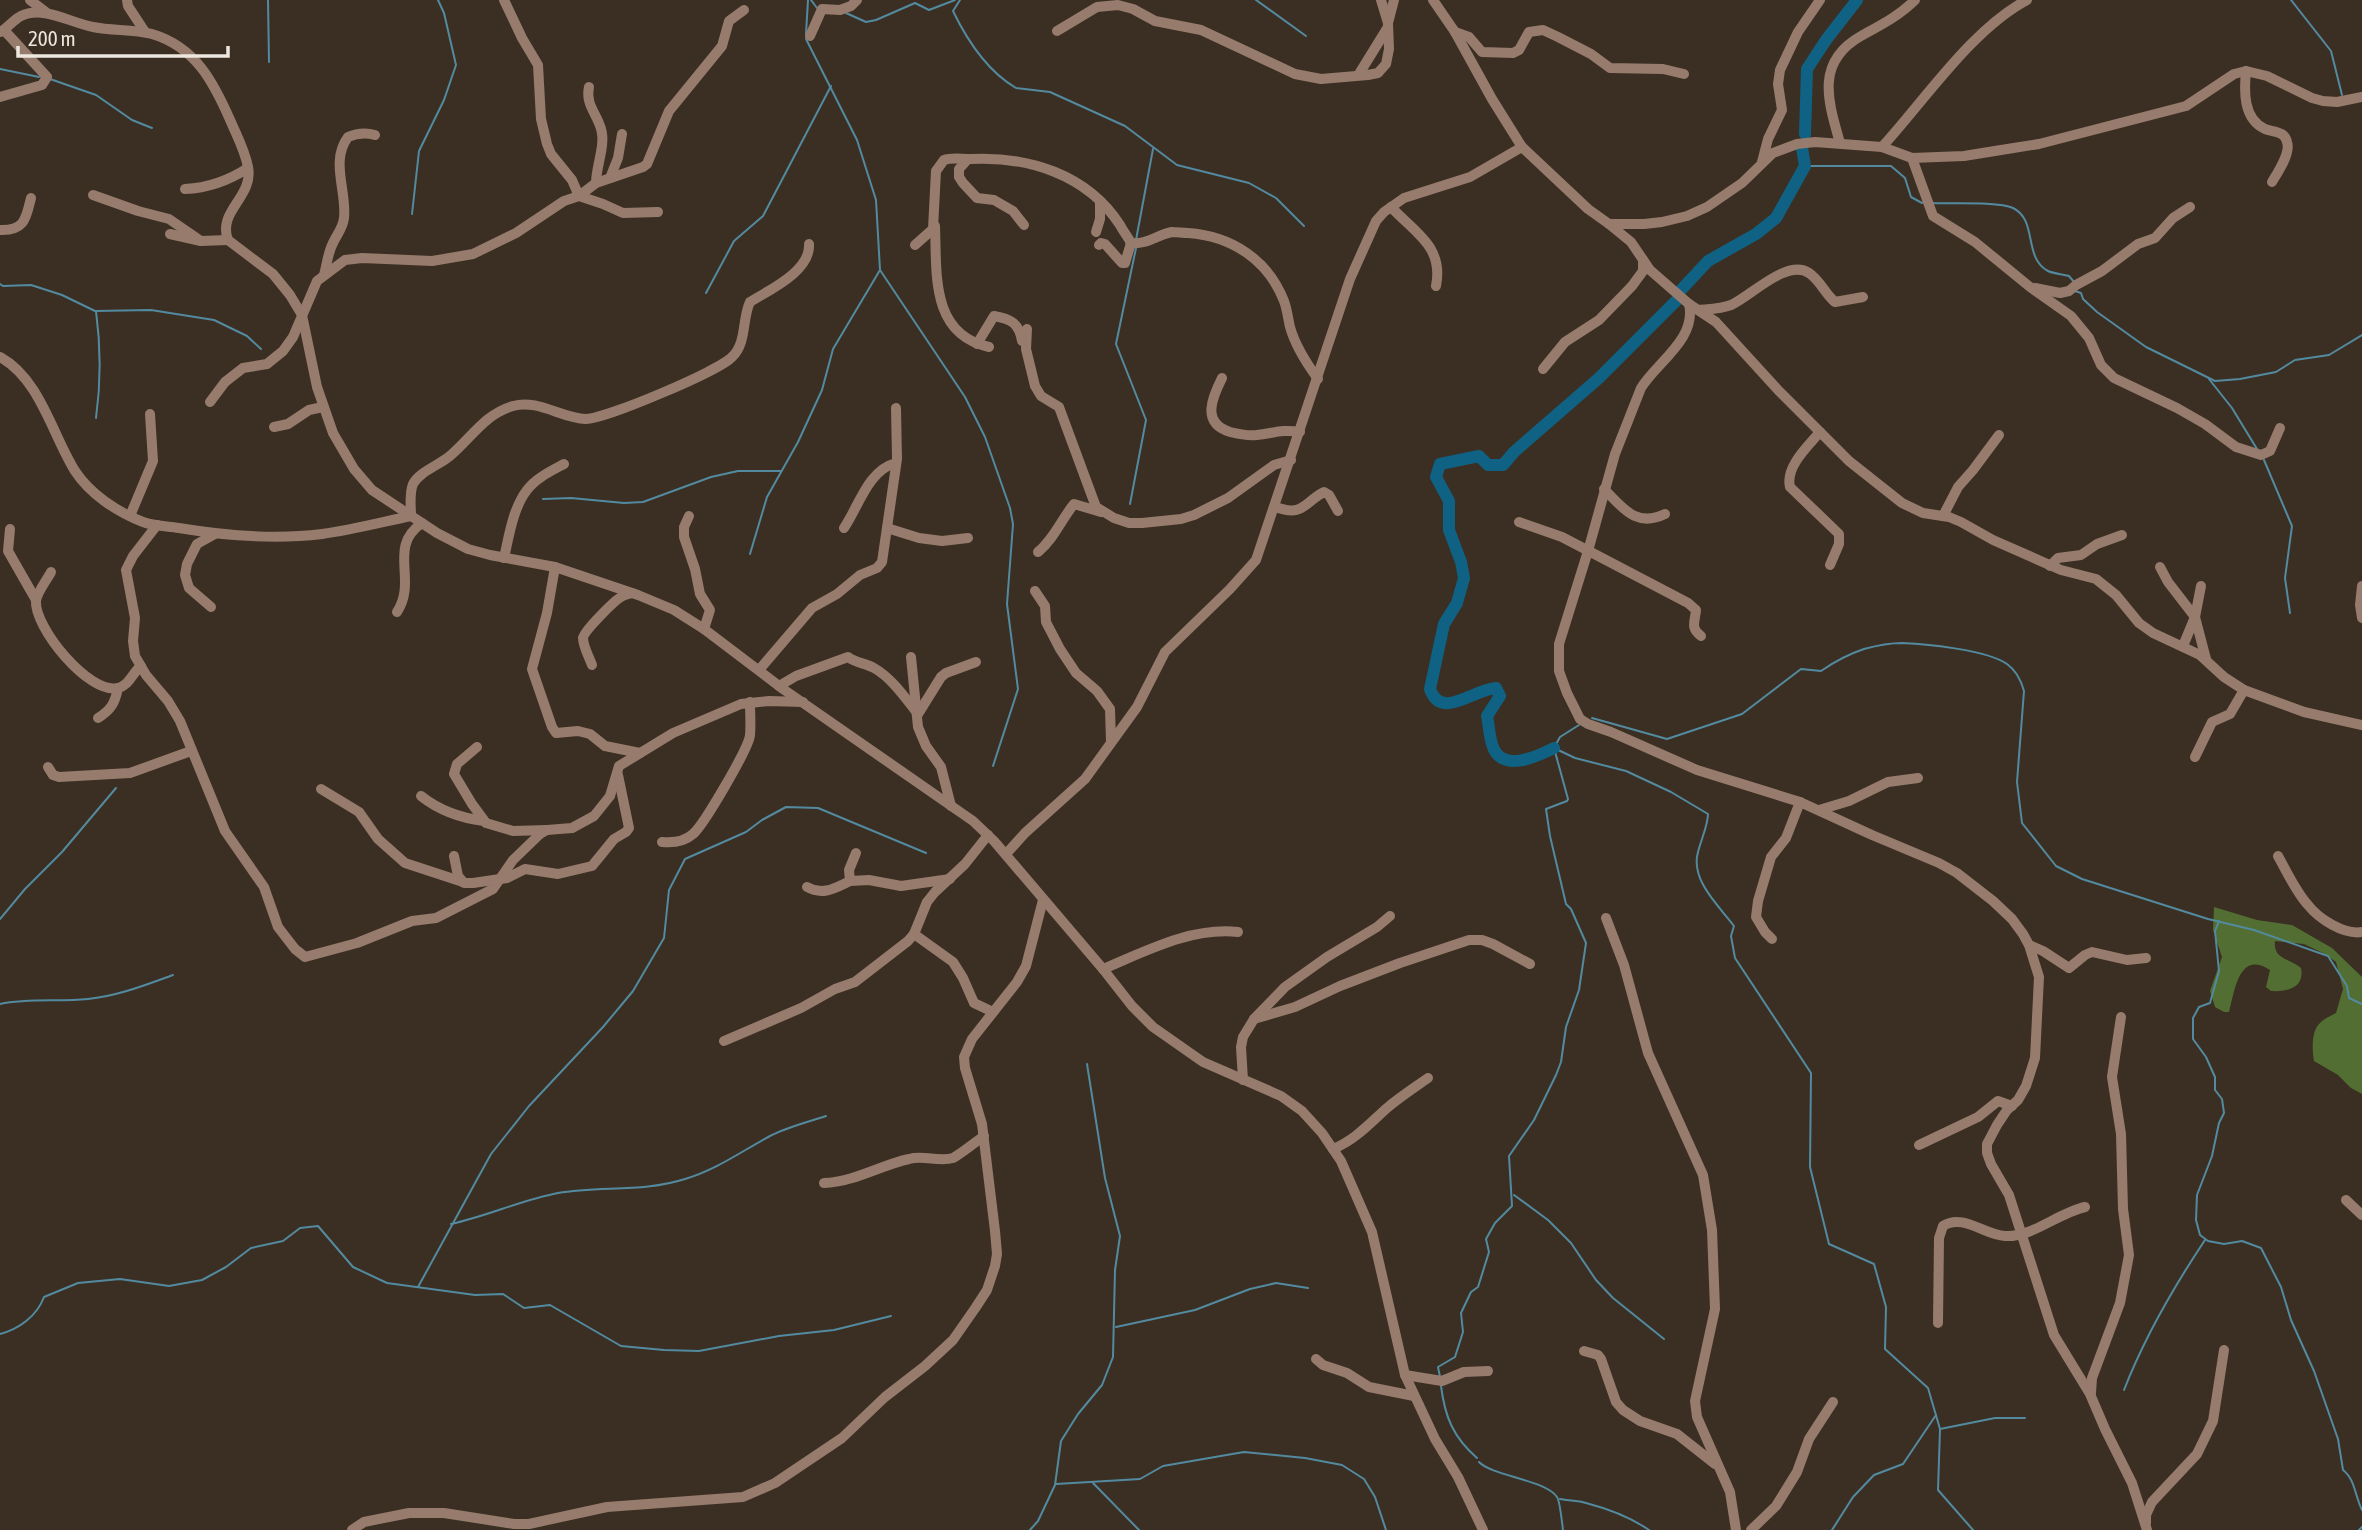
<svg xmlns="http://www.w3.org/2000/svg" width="2362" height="1530" font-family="'Asap Condensed',sans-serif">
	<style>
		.forest { fill: #526e33 }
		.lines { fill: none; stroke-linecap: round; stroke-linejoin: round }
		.stream { stroke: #538aa0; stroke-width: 2 }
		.river { stroke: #106285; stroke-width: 12 }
		.minor { stroke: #977b6d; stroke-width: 10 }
	</style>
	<rect width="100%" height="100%" fill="#3a2f22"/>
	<path class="forest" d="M2214,907l43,13 35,5 40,23 30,29v117l-11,-6 -13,-13 -24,-14c-2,-12 -3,-31 7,-39 4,-4 10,-6 15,-9l7,-24 -7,-27 -11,-8 -21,-10 -29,-3c-2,19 15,17 26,27 4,20 -14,24 -30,23l-5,-4 4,-17c-31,-20 -35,20 -41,42h-5l-9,-5 -5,-16 12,-34 -9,-27z"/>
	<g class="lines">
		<g class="stream">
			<path d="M268,0l1,62"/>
			<path d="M811,0l6,8"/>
			<path d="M960,0l-7,11c14,29 34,60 63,77l34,4 75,34 52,39 72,18 27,15 28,28"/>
			<path d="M1256,0l50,36"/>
			<path d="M2291,0l40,51 11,44"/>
			<path d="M846,13l20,9 10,-2 39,-17 14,7 26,-10"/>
			<path d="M806,34l2,-34"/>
			<path d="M806,39l51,101 19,60 4,70 85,127 20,40 25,71 3,16 -6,80 11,85 -25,77"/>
			<path d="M0,69l39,8"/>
			<path d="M50,79l46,16 36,25 20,8"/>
			<path d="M1805,166h86l14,12 6,19 11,6"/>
			<path d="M1931,203c18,1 67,-2 82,5 25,12 10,50 35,63 6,3 15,3 21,5l5,6"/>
			<path d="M412,214l7,-63 25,-51 12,-35 -12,-52 -6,-13"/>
			<path d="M1136,240l17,-91"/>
			<path d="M0,284l3,2 28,-1 31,10 33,16 56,-1 63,10 33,16 14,13"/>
			<path d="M2075,291l6,2 2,6 14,13 49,35 69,34 25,-2 36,-7 19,-12 34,-5 33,-20"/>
			<path d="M706,293l28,-52 29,-25 68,-130"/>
			<path d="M96,311c5,37 5,71 0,107"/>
			<path d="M2209,379l23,29 25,41"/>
			<path d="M2264,460l28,66 -7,52 5,35"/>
			<path d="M543,499l28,-1 53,5 19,-1 68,-25 27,-6h43"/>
			<path d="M1130,504l16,-84 -30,-76 20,-96"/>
			<path d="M750,554l17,-57 31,-55 24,-52 11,-41 47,-79"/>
			<path d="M1592,718l75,21 75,-25 59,-45 20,2c13,-9 28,-17 43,-22 11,-3 26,-6 38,-6 25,1 85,7 105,21 10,7 14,16 17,27l-7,91 5,41 34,43 26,13 126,40 46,11 74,26 19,30 2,12 13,6"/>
			<path d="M1554,748l21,10 51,13 45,21 37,22c0,11 -7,26 -10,38 -8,28 21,54 36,74l-3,10 4,22 76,115 -1,94 19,77 45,20 12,43 -1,42 43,39 12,41 -2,61 35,40"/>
			<path d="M0,919l25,-30 37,-37 54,-64"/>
			<path d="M2219,921l-4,10 4,40 -9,32 -11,4 -6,11v21l13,18 9,20v13l7,9 2,14 -5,10 -7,33 -15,39 -1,25 4,15 8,6 16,3 18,-3 19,7 20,39 10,33 23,51 24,68 5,31c12,9 12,26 19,40"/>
			<path d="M0,1004c29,-6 59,-2 88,-5 30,-3 57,-14 85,-24"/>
			<path d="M1514,1195l34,25 23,23 25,37 17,18 51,41"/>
			<path d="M451,1224c37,-8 70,-24 107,-31 42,-7 87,-1 127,-14 31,-9 57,-28 85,-43 17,-9 38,-14 56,-20"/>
			<path d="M418,1287l73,-133 38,-48 74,-79 30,-36 31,-53 5,-48 16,-31 61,-27 16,-12 24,-13 32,1 108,45"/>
			<path d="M1116,1327l79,-17 55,-21 26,-6 32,5"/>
			<path d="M0,1334c19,-5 37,-18 44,-37l34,-14 42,-4 49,7 33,-6 24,-13 25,-19 32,-7 17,-13 18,-2 35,41 34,16 88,12 28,-1 21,14 26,-3 71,41 43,4 35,1 80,-15 55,-6 57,-14"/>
			<path d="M1440,1377l-2,-10 17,-10 8,-25 -2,-19 10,-21 7,-5 11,-35 -3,-13 9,-16 17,-17 -3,-50 25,-36 22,-45 5,-13 5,-35 13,-37 7,-47 -15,-34 -5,-5 -16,-68 -4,-27 21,-8 1,-2 -14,-51 6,-11 19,-12"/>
			<path d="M1441,1386c4,31 12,51 36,72"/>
			<path d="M2124,1390c21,-54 49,-102 81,-150"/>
			<path d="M1940,1429l55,-11h30"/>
			<path d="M1479,1462c13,14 67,18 78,35 3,4 5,26 6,33"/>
			<path d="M1093,1483l46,47"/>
			<path d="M1056,1484l84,-5 23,-13 81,-14 61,6 37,7 22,14 11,18 11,33"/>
			<path d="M1560,1499c9,2 17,1 26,4 23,6 44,14 63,27"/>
			<path d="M1030,1530l8,-9 17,-36 6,-44 17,-27 24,-29 11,-28 2,-87 5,-34 -15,-58 -18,-114"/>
			<path d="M1832,1530l21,-33 21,-22 29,-11 33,-49"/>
			<path d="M2359,1530l3,-3"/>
		</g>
		<g class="river">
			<path d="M1805,134l2,-65 19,-29 31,-40"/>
			<path d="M1681,290l27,-29 48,-27 20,-16 29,-52 -3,-18"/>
			<path d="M1554,748c-18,9 -54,26 -62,-4 -3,-9 -3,-19 -5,-28l13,-20 -4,-8c-22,1 -55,33 -66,1l14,-65 13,-21 7,-25 -3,-16 -12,-32v-29l-13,-24 4,-13 39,-8 9,9h15l11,-13 85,-74 79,-79"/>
		</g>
		<g class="minor">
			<path d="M30,0l17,13"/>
			<path d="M127,0l1,6 17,26"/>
			<path d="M1381,0l7,23"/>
			<path d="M1433,0l22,32 37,67 30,48 66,62 21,15h35l18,-2 25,-6 20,-9 35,-24 31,-30 24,-9 18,-2 67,5 30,11 52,-2 37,-6 38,-6 147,-38 48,-32 12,-3 21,5 45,22 11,3 14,1 25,-5"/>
			<path d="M1057,31l40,-24 21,-2 15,4 22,12 46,9 94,44 26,5 47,-4 10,-2 8,-9 3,-15 -1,-26 6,-23"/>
			<path d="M0,32c8,-4 13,-12 21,-16 22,-11 50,7 72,11 20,4 39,2 59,7 44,13 62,49 79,88 6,14 14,29 17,45 6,30 -31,44 -20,73l45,34 17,21 12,20 15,72 16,46 21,36 18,21 65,43 31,16 22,6 65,12 83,28 36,15 30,19 79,60 190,132 21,20 109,128 29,37 21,21 50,35 78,34 21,15 20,22 19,28 31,71 33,143 30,64 23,38 25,53"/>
			<path d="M1455,32l14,5 13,15 31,1 6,-3 10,-18 14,-2 15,7 33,17 19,14 53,1 21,5"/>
			<path d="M810,36l12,-27 18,1 11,-4 6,-6"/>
			<path d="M2246,71c-2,20 -3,48 19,58 8,3 20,2 22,13 4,11 -9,30 -15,40"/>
			<path d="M1359,74l29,-47"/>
			<path d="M589,87c-4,17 8,27 12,42 5,16 -5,37 -5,54"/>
			<path d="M0,97l42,-12 5,-8 -43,-47"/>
			<path d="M1840,143c-12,-42 -25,-81 21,-107 20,-11 38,-20 54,-36"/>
			<path d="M1882,147c43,-47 90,-118 145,-147"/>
			<path d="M1912,158l21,58 42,26 55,45 41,29 18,22 12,27 13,13 63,30 28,16 31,23 25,8 9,-4 10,-23"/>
			<path d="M968,159l-9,10v8l4,6 14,15 17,2 19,11 11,14"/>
			<path d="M1762,162l6,-23 14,-29 -4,-26 2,-14 18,-38 22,-32"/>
			<path d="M610,178l8,-20 4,-24"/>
			<path d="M185,189c24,-1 43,-8 63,-21"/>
			<path d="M93,195l45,16 31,8 32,22"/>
			<path d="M579,196l17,-13 47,-16 4,-3 22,-53 53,-65 7,-25 15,-11"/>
			<path d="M579,196l24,8 20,9 35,-1"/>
			<path d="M1391,207c23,25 53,39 45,79"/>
			<path d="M1609,224l22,18 19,28 39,34 27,18 62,68 71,71 53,42 21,10 26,4 12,5 32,18 68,30 35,9 20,16 23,28 14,10 47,22 24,22 20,13 60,22 58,13"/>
			<path d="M935,226c2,47 -5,108 54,121"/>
			<path d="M0,230c25,1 26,-12 31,-32"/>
			<path d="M1096,232l4,-13v-18"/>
			<path d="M170,234l31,7 27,-1"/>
			<path d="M915,245l18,-16 3,-58 8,-11c8,-3 17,-1 26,-1 58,-3 117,15 150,66 3,6 8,12 11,18 15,2 26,-8 41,-11 5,0 11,1 16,1 44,3 80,27 96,68 3,8 4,17 6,26 5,18 17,37 28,52"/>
			<path d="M1099,245l2,-2 4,1 17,19h3l6,-20"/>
			<path d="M324,275c3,-11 4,-23 9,-32 4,-9 10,-15 11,-25 3,-27 -14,-57 4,-81 9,-4 17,-5 27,-2"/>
			<path d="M2035,288l25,5 9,-2 7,-6 26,-14 36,-27 17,-6 18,-20 17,-11"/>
			<path d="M1689,304c8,35 -32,58 -48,84l-26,66 -27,97 -29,93v27l8,22 13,26 8,5 23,8 86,38 103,32 72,33 67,28 18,10 36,28 19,18 11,15 6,11 10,32 -4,81 -9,28 -8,14 -11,10 -10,15 -10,19v9l4,11 18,31 45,140 36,59 15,35 27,54 15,47"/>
			<path d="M1698,310c11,-1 23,-1 33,-5 19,-8 56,-47 78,-32 11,7 16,21 26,29l28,-5"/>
			<path d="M1027,329l-1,20 9,37 6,10 18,11 37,100 18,11 15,5h13l39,-4 13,-4 34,-17 46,-33 17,-5"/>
			<path d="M977,344l17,-28c17,3 25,7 28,25"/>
			<path d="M0,357c40,22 52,77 75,114 15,23 42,41 68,51 11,4 24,4 36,6 48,8 95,12 143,6 30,-4 60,-12 89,-18 0,-10 -2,-22 2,-32 7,-13 27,-19 38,-29 21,-18 34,-41 62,-49 25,-7 48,12 73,13 19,0 133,-48 146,-62 15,-14 10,-39 18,-55 19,-12 61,-31 59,-58"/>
			<path d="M1543,369l22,-27 34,-22 33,-34 11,-15v-11"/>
			<path d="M1222,378c-10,20 -21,45 8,54 8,2 18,4 27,3 17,-2 25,-6 43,-3"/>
			<path d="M210,402l15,-20 18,-14 24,-4 16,-13 10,-14 24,-56 28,-21 17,-2 70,3 41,-7 43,-21 48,-32 15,-5 -7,-16 -21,-26 -4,-10 -6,-25 -3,-54 -16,-27 -18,-38"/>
			<path d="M274,427l14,-3 21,-14 14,-3"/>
			<path d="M1820,432c-12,14 -35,35 -30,55l49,47v10l-9,21"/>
			<path d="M1604,489c19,19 32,39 61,25"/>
			<path d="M1275,507c29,10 28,-4 49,-15l5,3 9,16"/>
			<path d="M130,516l23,-55 -3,-47"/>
			<path d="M689,516l-5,11v10l11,32 5,25 10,16 -6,19"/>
			<path d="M1943,516l15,-29 15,-17 26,-35"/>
			<path d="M1519,522l43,15 126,66 8,7c-1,12 -6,18 5,26"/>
			<path d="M157,525l-24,31 -7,14 9,48 -2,23 2,15 11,19 22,26 12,20 45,110 39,56 14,40 17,22 10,8 52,-14 55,-22 24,-3 57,-29 20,-29 27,-26 7,-4 25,-2 22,-12 16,-20 9,-30 54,-33 68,-29 28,-3 34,1"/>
			<path d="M844,528c15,-22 24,-58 52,-65"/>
			<path d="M887,528l32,10 23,3 26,-3"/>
			<path d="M10,529l-2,22 28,49"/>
			<path d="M1038,552c16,-13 23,-32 36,-48l27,8"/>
			<path d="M504,558c5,-22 9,-50 23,-68 9,-12 24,-19 37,-26"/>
			<path d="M2050,566l8,-8 23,-3 16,-11 25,-9"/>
			<path d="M555,567l-8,46 -15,56 20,58 4,6 22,-2 12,3 15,12 35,7"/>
			<path d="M2160,567l8,15 27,35 11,42"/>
			<path d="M51,572c-4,8 -14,20 -15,29 -2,26 53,94 82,87 12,-3 14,-15 23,-22"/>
			<path d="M2362,586l-2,19 2,13"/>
			<path d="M1035,591l10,15 1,16 14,27 16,24 21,18 13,18 1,33"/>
			<path d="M211,607l-22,-19 -4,-13 2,-11 10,-20 18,-10"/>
			<path d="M397,612c21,-32 -10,-65 25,-89"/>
			<path d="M2183,646l12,-29 6,-31"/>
			<path d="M911,657l7,70 8,19 15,21 10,39"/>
			<path d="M592,665c-3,-8 -9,-19 -9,-27 1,-7 31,-37 38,-41 3,-2 7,-3 11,-4"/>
			<path d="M759,670l53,-62 25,-14 23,-19 17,-7 5,-6 15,-103 -1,-51"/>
			<path d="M779,686l17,-10 52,-19c8,6 17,6 26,11 18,10 32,31 44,46l23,-37 5,-4 30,-11"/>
			<path d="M98,718c13,-8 17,-15 20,-30"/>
			<path d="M477,747l-20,17 -3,10 18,30 14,19 27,8 34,-1"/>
			<path d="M2195,757l17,-35 18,-8 14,-24"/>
			<path d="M48,767l5,8 6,2 71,-4 61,-22"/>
			<path d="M321,789l38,23 19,27 27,24 58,19"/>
			<path d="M421,796c19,15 39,22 63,25"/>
			<path d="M1819,810l30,-9 39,-19 30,-4"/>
			<path d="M662,842c11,1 22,0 31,-8 10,-8 56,-86 57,-99 1,-10 0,-22 0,-33"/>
			<path d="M856,853l-7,17 1,11 19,-1 32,6 49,-7"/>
			<path d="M1006,854l19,-21 60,-54 52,-72 28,-55 65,-63 26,-29 94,-281 26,-58 8,-9 20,-14 66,-21 52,-30"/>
			<path d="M454,856l4,20 6,7h9l34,-5 18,-9 33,5 34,-8 22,-27 12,-7 3,-4 -11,-53"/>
			<path d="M2278,856c9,16 18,36 30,49 11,14 36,30 54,27"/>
			<path d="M807,887c16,9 28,1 43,-6"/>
			<path d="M1606,918l18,47 24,88 55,122 9,55 3,79 -20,92 2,16 33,75 6,38"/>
			<path d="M914,934l39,28 10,16 11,25 19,9"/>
			<path d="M1772,939l-7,-7 -9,-15 2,-16 13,-44 15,-19 14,-36"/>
			<path d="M2029,945l14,6 26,17 16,-13 7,-3 35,8 19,-2"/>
			<path d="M1103,969c43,-18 88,-42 135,-37"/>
			<path d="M1254,1019l41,-12 45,-21 60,-23 69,-23h13l11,4 37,20"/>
			<path d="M724,1041l77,-33 34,-19 20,-7 53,-41 6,-7 13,-32 8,-10 30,-28 23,-29"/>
			<path d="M1243,1080l-2,-33 2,-10 11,-18 31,-32 42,-30 50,-30 13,-11"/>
			<path d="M1919,1145l59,-28 20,-16 14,5"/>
			<path d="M1333,1149c22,-9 36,-25 54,-41 13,-11 27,-20 41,-30"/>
			<path d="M824,1183c30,-1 57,-18 85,-24 14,-4 30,3 44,-1 5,-2 24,-17 31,-22"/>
			<path d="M2346,1200l16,15"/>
			<path d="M1938,1323l1,-85 4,-12c20,-13 41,9 62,10 26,2 53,-23 80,-29"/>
			<path d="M1584,1351l14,4 3,4 15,43 7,8 17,11 37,13 38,30"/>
			<path d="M1316,1359l7,6 24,8 22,14 45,9"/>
			<path d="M1405,1375l37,6 22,-9 24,-1"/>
			<path d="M2091,1393l1,-15 28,-75 9,-48 -6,-46 -2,-75 -9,-57 9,-60"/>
			<path d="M2146,1523v-8l6,-13 45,-48 16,-33 11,-71"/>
			<path d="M352,1530l12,-8 45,-9h35l70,11h15l78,-17 136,-10 32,-14 67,-45 43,-41 40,-31 28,-26 23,-33 11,-17 8,-24 2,-12 -2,-23 -13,-107 -17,-56 -1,-11 8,-18 45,-57 9,-16 17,-66"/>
			<path d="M1751,1530l25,-24 21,-34 12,-33 24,-37"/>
		</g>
	</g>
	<path d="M18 46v10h210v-10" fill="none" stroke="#eee7df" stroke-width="3.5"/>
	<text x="28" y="46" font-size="21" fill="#eee7df" stroke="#3a2f22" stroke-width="5" paint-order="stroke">200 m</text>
</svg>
